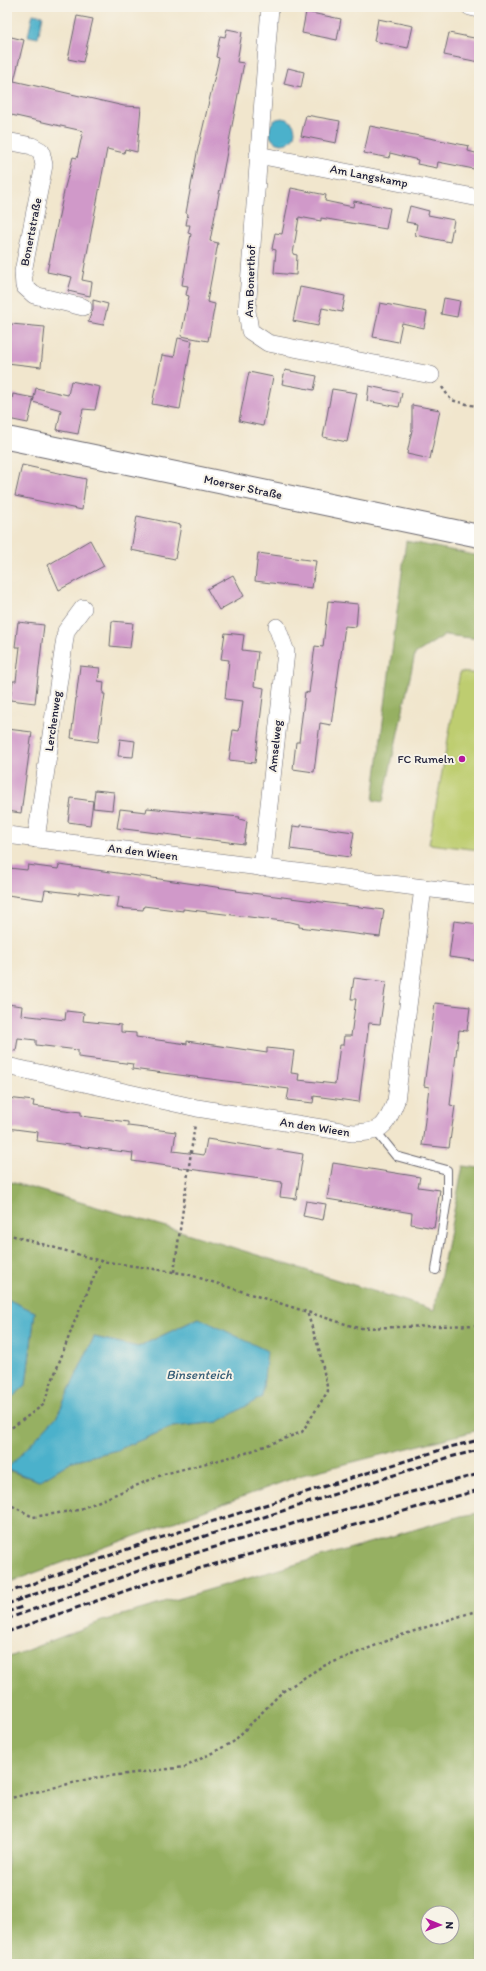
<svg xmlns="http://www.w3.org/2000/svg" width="486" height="1971" font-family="Itim,sans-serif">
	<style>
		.green { fill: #becd6f; stroke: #707855 }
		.forest { fill: #96b062; stroke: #5c694e; fill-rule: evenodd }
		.water { fill: #4cb1cb; stroke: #376a83 }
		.building { fill: #d099c9 }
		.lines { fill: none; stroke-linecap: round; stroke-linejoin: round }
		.service-casing { stroke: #6a676e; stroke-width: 10 }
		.minor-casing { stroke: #6a676e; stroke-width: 18 }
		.secondary-casing { stroke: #6a676e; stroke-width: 24 }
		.path { stroke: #6a676e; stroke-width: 2.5; stroke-dasharray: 3 3; stroke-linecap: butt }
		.service { stroke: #fff; stroke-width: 8 }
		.minor { stroke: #fff; stroke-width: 17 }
		.secondary { stroke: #fff; stroke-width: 22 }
		.rail { stroke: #22223b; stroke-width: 3; stroke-dasharray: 6 3; stroke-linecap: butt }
		.poi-dot { fill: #b5179e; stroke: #f7f3e8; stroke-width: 1.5 }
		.labels { text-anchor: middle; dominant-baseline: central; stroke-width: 4; stroke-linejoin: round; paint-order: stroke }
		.street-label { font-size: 12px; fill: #22223b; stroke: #f7f3e8 }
		.poi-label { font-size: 12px; fill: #22223b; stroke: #f7f3e8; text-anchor: end }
		.water-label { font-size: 13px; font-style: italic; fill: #335b75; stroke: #f7f3e8 }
	</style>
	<rect width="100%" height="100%" fill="#f7f3e8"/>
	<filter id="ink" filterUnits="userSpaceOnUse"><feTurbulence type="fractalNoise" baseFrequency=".025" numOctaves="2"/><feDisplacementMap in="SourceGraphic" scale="8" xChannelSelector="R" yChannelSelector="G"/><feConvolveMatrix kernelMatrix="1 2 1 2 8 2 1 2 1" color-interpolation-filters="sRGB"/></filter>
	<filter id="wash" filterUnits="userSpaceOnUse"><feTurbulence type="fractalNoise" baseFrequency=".012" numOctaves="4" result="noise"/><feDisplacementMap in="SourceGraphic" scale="16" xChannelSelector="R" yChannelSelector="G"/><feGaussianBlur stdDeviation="0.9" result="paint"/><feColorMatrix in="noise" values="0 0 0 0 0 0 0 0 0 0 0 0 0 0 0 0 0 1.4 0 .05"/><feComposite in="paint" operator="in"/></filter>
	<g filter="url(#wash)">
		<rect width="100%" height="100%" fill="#f1e6cd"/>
		<path class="green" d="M460,672l19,2v176l-50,-6z"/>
		<g class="forest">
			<path d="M406,541l73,15v83l-34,-4 -30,19 -32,148 -10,-2z"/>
			<path d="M463,1166l16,2v262l-177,45 -295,108v-181l19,-17 9,-73 -28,-13v-118l173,50 254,79zM199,1318l19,104 -46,5 -55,23 -45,11 -33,20 -32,-11 50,-54 37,-79 44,10z"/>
			<path d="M479,1513v451h-472v-306l95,-37 359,-105zM428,1913h24v24h-24z"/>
		</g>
		<g class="water">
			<path d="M33,14l10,2 -5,22 -10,-2z"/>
			<circle cx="282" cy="131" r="13"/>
			<path d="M7,1299l28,13 -9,73 -19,17z"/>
			<path d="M199,1318l68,33 -5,46 -44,25 -46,5 -55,23 -45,11 -33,20 -32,-12 50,-53 37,-79 44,10z"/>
		</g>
		<g id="blocks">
			<g class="building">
				<path d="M306,12l35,7 -4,21 -35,-7z"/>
				<path d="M77,16l16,3 -10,43 -15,-3z"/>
				<path d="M378,19l35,7 -5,22 -34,-7z"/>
				<path d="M227,29l15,3 -5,30 7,1 -34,178 8,2 -11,59 8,2 -7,37 -27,-5 8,-40 -3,-1 2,-9 -6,-1 9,-51 -3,-1 2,-8h-4l2,-11 -2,-1 11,-60 22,-95 -3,-1 4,-21 5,1z"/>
				<path d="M449,33l30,6v23l-35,-7z"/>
				<path d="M7,36l17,4 -10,41 110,25 17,1 -4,45 -12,-3 -1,4 -17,-4 -25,131 10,2 -2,14 -22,-5 4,-14 -25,-5 18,-85 8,-30 4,1 6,-27 -76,-17z"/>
				<path d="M288,68l16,4 -3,16 -17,-4z"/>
				<path d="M306,115l34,6 -4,22 -35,-7z"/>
				<path d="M370,126l99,20 -1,5 11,3v16l-41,-8 -1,6 -20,-4 1,-4 -28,-7 -1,5 -25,-5z"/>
				<path d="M291,188l35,7 -1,6 28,6 1,-6 36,7 -4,21 -65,-11v3l-22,-4 -6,37 4,1 -1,20 -22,-2 2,-23 -4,-1 3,-16 7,1z"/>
				<path d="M410,206l19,5 -1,4 26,5 -4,22 -35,-7 2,-11 -11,-2z"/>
				<path d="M300,287l45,9 -3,16 -20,-4 -4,18 -25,-5z"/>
				<path d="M444,298l16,3 -3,16 -16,-3z"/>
				<path d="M93,300l15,4 -5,21 -15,-3 5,-13z"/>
				<path d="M380,303l47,9 -3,16 -22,-5 -4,19 -25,-5z"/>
				<path d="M11,324l34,3 -4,40 -34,-4z"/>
				<path d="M178,338l14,3 -12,68 -28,-5 10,-49 12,2z"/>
				<path d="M285,370l32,6 -3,14 -32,-6z"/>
				<path d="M249,372l24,5 -10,49 -24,-5z"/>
				<path d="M71,381l29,6 -5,23 -12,-1 -5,25 -21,-4 4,-20 -28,-8 -5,21 -20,-4 5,-25 21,4 -1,4 3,-14 32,7z"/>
				<path d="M369,386l33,7 -3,14 -32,-6z"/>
				<path d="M332,389l25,4 -10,49 -24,-5z"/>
				<path d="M412,405l28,5 -10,49 -23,-5 5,-24z"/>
				<path d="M22,465l64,14 -4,31 -67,-14z"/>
				<path d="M137,516l44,9 -6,34 -44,-9z"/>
				<path d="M90,540l14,26 -45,24 -11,-25z"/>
				<path d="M258,553l58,8 -4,27 -57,-7z"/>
				<path d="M233,575l11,21 -25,14 -12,-21z"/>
				<path d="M328,601l30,3 -2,23 -11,-1 -14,99 -11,-2 -6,49 -21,-3 3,-27h3l6,-50 4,1 6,-47 8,1z"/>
				<path d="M112,621l21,2 -3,25 -20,-2z"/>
				<path d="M18,622l26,3 -9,78 -25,-3 3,-19h3l4,-34h-5z"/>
				<path d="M225,633l19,2 -2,15 16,2 -4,34 10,2 -9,75 -26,-3 4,-30 6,1 4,-30 -18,-2 4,-39 -8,-1z"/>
				<path d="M80,666l20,2 -2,13 6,1 -1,12h2l-7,48 -27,-4z"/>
				<path d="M7,729l25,3 -11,81 -14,-2z"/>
				<path d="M120,739l15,2 -2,16 -15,-1z"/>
				<path d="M95,790l19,2 -2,18 -19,-2z"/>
				<path d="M71,798l22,3 -3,24 -22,-3z"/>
				<path d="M147,808l93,9 -1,2 8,2 -3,23 -127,-16 3,-19 26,3z"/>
				<path d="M301,825l53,7 -4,25 -60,-8 3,-23 8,1z"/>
				<path d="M28,865l30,4 1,-4 23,3 155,22 -1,1 148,19 -4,27 -81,-10v-3l-8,-2 -108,-13v2l-39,-5 -1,4 -26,-2 2,-11 -40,-5v2l-34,-4 -2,10 -36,-5 2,-27 18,2z"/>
				<path d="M454,921l25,3v37l-30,-4z"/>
				<path d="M354,978l32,4 -6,42 -11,-1 -10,79 -45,-6 -1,7 -26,-3 2,-11 -157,-20 1,-5 -55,-7v-7l-42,-5v-5l-18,-2 -2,13 -9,-1v-46l15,2 -1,9 44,5 1,-9 18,2 -1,8 38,4v7l15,1v4l51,7v-3l80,12v-5l27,3 -3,22 8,1 -1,6 37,4 5,-39h3l1,-9h7l5,-37h-5z"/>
				<path d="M435,1003l35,4 -3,24 -8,-1 -9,75 5,1 -6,42 -27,-3 7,-58 -5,-1z"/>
				<path d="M7,1098l27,3 -1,5 48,6v4l47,6v4l48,6 -3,19 31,4 3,-16 96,15 -7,45 -16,-2 2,-15 -150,-21 1,-8 -96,-12 1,-9 -31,-4z"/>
				<path d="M333,1163l87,14 -2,10 22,3 -6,38 -23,-4 1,-11 -85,-14z"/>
				<path d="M306,1201l20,3 -3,16 -20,-4z"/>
			</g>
		</g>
	</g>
	<g filter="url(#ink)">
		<use href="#blocks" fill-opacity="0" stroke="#6a676e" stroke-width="1"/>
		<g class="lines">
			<defs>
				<path id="service" d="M375,1130l21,26 51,14v29l-11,71"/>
				<g id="minor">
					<path d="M270,7l-23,304 3,20 18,12 163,32"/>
					<path d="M470,7l9,2"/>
					<path d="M7,141l25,5 9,5 3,14 -21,107 1,14 10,9 49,12"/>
					<path d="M258,155l221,43"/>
					<path d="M7,835l472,60"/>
					<path d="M36,839l30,-208 17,-23"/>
					<path d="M262,868l24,-216 -9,-25"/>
					<path d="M7,1066l190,42 156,25c29,-1 32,-5 43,-32l27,-213"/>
				</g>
				<path id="secondary" d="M7,438l472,98"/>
			</defs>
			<use href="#service" class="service-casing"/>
			<use href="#minor" class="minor-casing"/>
			<use href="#secondary" class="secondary-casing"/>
			<g class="path">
				<path d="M442,387l9,13 28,7"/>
				<path d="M7,1234l94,27 86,13 171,54 121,-3"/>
				<path d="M174,1272l21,-148"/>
				<path d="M7,1431l36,-26 31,-82 27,-62"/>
				<path d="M7,1503l26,14 45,-7 86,-36 82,-21 56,-21 26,-41 -9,-42 -12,-37"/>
				<path d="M7,1799l86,-21 92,-11 48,-25 49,-50 39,-25 81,-32 77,-25"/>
			</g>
			<use href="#service" class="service"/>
			<use href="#minor" class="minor"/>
			<use href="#secondary" class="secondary"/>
			<g class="rail">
				<path d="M7,1593l140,-51 303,-95 29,-7"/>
				<path d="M7,1604l139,-49 304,-98 29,-7"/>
				<path d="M7,1612l15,-5"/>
				<path d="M7,1619l145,-53 150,-45 177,-47"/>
				<path d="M7,1632l144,-50 328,-92"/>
			</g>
		</g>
	</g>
	<circle class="poi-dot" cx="462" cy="759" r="4"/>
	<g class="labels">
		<g class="street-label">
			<text transform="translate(369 176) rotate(11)">Am Langskamp</text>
			<text transform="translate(31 232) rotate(-79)">Bonertstraße</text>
			<text transform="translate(250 281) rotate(-88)">Am Bonerthof</text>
			<text transform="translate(243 487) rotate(12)">Moerser Straße</text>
			<text transform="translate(53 721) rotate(-82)">Lerchenweg</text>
			<text transform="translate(275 746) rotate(-84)">Amselweg</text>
			<text transform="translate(143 852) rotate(7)">An den Wieen</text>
			<text transform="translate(315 1127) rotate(9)">An den Wieen</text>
		</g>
		<g class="poi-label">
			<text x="454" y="759">FC Rumeln</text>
		</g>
		<g class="water-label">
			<text x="199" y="1374">Binsenteich</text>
		</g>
	</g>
	<rect width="486" height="1971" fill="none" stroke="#f7f3e8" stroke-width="24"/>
	<g transform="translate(440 1925) rotate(91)"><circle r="19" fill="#f7f3e8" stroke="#a29fa3"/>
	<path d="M0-3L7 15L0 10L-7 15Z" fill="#b5179e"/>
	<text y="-6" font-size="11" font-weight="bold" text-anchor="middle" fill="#22223b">N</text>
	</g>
</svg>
